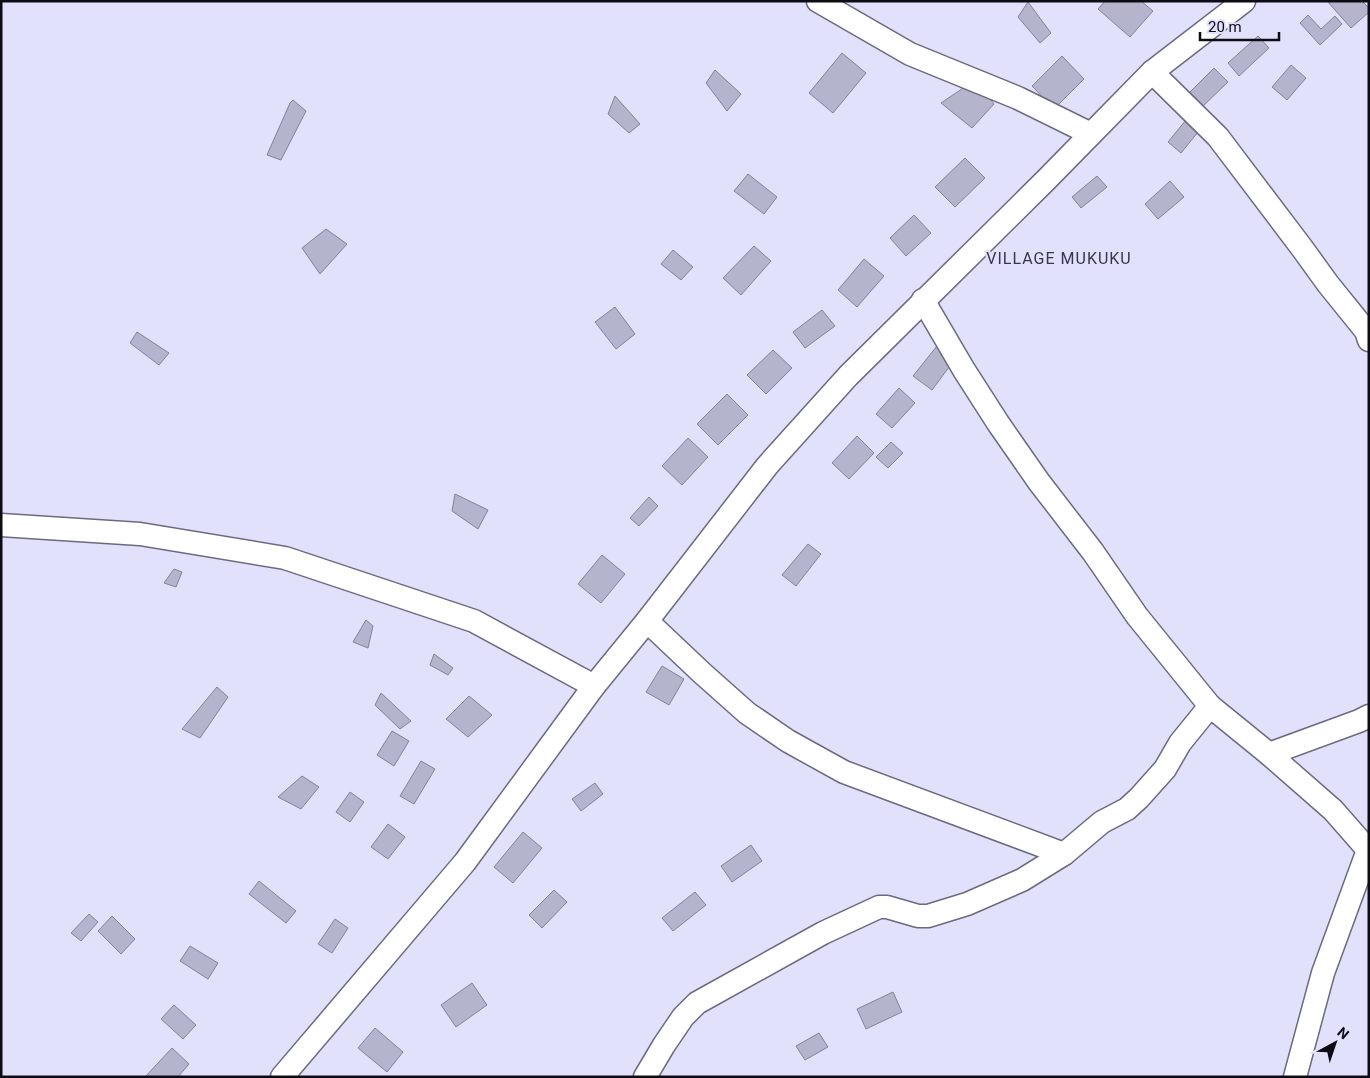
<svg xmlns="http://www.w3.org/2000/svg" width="1370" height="1078" font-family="Roboto,sans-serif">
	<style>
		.building { fill: #b5b4cd; stroke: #83829b }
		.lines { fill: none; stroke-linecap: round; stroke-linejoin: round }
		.minor-casing { stroke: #6b6a81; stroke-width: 25 }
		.minor { stroke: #fff; stroke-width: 22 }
		.labels { text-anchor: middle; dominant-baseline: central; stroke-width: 4.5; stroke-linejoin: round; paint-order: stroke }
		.neighbourhood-label { font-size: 16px; letter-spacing: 1px; fill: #37364b; stroke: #e2e1fc }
	</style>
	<rect width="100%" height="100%" fill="#e2e1fc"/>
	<g class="building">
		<path d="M1105,1h36l12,10 -23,26 -32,-28z"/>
		<path d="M1327,1h35l7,7v4l-18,16z"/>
		<path d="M1028,2l23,31 -11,10 -22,-26z"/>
		<path d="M1308,15l13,14 14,-13 7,8 -22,21 -20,-22z"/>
		<path d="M1258,36l11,12 -30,28 -11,-13z"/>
		<path d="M842,53l24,20 -33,40 -24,-20z"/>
		<path d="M1062,56l22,23 -30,30 -22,-23z"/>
		<path d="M1291,65l15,13 -19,22 -15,-13z"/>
		<path d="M1214,68l14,14 -27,26 -13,-14z"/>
		<path d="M715,70l26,24 -14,17 -21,-28z"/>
		<path d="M975,80l19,24 -22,24 -31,-25z"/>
		<path d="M615,96l25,28 -11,9 -21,-19z"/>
		<path d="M293,100l13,11 -25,49 -14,-5 23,-52z"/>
		<path d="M1190,115l13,11 -22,27 -13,-11z"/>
		<path d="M965,158l20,20 -30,29 -20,-20z"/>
		<path d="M748,174l29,23 -13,17 -30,-23z"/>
		<path d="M1097,176l10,11 -26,21 -9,-11z"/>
		<path d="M1170,181l14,16 -26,22 -13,-15z"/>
		<path d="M914,215l17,18 -25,23 -16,-18z"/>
		<path d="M326,229l21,15 -27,30 -18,-26z"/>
		<path d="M754,246l17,15 -30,34 -18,-17z"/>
		<path d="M673,250l20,17 -12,13 -20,-16z"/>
		<path d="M864,259l20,17 -27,31 -19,-17z"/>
		<path d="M615,307l20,27 -19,15 -21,-27z"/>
		<path d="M822,310l13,16 -30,22 -12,-16z"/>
		<path d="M137,332l32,21 -10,12 -29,-22z"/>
		<path d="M937,346l18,13 -23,31 -19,-14z"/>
		<path d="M773,350l19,18 -26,26 -19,-19z"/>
		<path d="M899,388l16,15 -23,25 -16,-14z"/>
		<path d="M727,394l21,21 -30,30 -21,-21z"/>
		<path d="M857,436l17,17 -25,26 -17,-16z"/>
		<path d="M688,438l20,19 -26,28 -20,-19z"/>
		<path d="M891,442l12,11 -15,15 -12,-11z"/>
		<path d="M455,494l33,16 -10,19 -26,-18z"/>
		<path d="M649,497l9,9 -19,20 -9,-8z"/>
		<path d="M808,544l13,10 -25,32 -14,-11z"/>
		<path d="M602,555l23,19 -24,29 -23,-19z"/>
		<path d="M174,569l8,3 -6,15 -12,-4z"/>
		<path d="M366,620l7,6 -5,22 -15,-6z"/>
		<path d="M434,654l19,14 -5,7 -18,-10z"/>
		<path d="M662,666l22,13 -15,26 -23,-13z"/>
		<path d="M217,687l11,10 -28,41 -18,-9z"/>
		<path d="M381,693l30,28 -11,8 -25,-24z"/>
		<path d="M469,696l23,19 -24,22 -22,-18z"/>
		<path d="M392,731l17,10 -15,25 -17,-11z"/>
		<path d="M421,761l14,8 -21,35 -14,-8z"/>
		<path d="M302,776l17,11 -18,22 -23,-12z"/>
		<path d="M595,783l8,11 -22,17 -9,-12z"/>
		<path d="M350,792l14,10 -14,20 -14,-10z"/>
		<path d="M388,824l17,13 -17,22 -17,-12z"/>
		<path d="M523,832l19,16 -29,35 -19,-16z"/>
		<path d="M751,845l11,16 -30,21 -11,-16z"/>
		<path d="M259,881l37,30 -10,12 -37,-29z"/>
		<path d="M554,890l13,12 -25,26 -13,-13z"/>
		<path d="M695,892l11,13 -33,26 -11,-13z"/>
		<path d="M89,914l9,8 -17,19 -10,-8z"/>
		<path d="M112,916l23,23 -14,15 -23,-23z"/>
		<path d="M335,919l13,9 -16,25 -14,-9z"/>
		<path d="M190,946l28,17 -10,16 -28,-18z"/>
		<path d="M472,983l15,22 -31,22 -15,-22z"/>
		<path d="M893,992l9,20 -36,17 -9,-20z"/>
		<path d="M174,1005l22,20 -13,14 -22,-20z"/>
		<path d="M375,1028l28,24 -16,20 -29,-24z"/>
		<path d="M819,1033l9,14 -23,13 -9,-14z"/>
		<path d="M172,1048l17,16 -11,13h-33z"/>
	</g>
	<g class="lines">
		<defs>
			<g id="minor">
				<path d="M818,1l92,53 108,44 73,36"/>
				<path d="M1152,72l66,65 84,111 26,36 38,47 3,9"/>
				<path d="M923,300l41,70 34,53 41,59 54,70 44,64 73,90 59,48 64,56 36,41"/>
				<path d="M1,525l139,9 145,24 189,63 120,65"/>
				<path d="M647,621l55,52 45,40 41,28 56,31 220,82"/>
				<path d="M1269,754l90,-33 10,-5"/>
				<path d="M282,1077l183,-215 129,-176 53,-65 120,-155 81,-90 198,-196 106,-108 92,-71"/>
				<path d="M645,1077l19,-32 19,-28 14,-14 126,-70 56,-26h8l31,9h10l39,-12 55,-24 42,-26 38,-32 25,-13 12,-11 26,-29 15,-26 30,-37"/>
				<path d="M1295,1077l28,-104 45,-123"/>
			</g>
		</defs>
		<use href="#minor" class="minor-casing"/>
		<use href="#minor" class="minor"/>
	</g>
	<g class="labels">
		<g class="neighbourhood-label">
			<text x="1059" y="258">VILLAGE MUKUKU</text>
		</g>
	</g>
	<rect width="1370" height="1078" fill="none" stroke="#0d0c15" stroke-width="5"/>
	<g transform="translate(1335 1043) rotate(40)" stroke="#e2e1fc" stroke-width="4" paint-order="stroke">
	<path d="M0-4L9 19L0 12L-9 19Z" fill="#0d0c15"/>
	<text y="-8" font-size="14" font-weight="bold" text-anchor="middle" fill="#0d0c15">N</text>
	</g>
	<path d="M1200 32v8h79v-8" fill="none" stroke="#0d0c15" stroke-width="2.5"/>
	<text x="1208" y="32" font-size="15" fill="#0d0c15" stroke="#e2e1fc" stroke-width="4" paint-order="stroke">20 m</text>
</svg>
